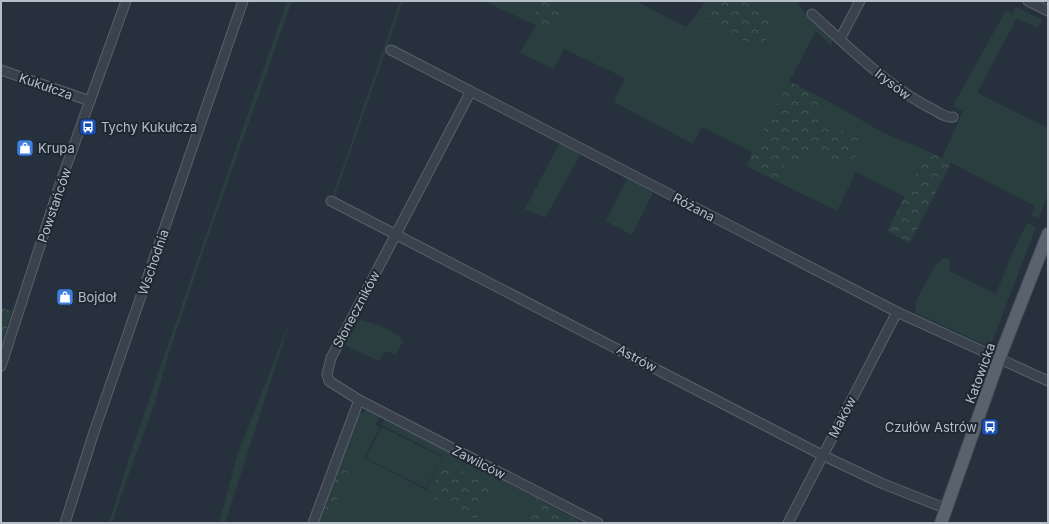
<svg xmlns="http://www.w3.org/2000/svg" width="1049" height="524" font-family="Inter,sans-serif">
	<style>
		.green { fill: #2a3e3f }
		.forest { fill: url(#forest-crowns) }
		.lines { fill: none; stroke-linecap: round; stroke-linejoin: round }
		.minor-casing { stroke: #58616b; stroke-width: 11 }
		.major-casing { stroke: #434c56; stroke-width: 14 }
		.minor { stroke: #3a434d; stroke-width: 9 }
		.major { stroke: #59626d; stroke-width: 12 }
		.labels { text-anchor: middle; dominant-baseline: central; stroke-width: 4; stroke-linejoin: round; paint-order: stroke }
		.street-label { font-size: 13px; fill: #b6bec8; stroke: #1f2832 }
		.poi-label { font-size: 13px; fill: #b6bec8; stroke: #1f2832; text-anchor: start }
	</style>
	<defs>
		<pattern id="forest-crowns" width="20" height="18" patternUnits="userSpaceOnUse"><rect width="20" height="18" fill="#2a3e3f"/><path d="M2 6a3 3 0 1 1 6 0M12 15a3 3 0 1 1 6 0" fill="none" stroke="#475859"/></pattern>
	</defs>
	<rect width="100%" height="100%" fill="#27313d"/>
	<g class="green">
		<path d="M287,1h5l-89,251 -36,107 -12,44 -23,62 -20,58h-3l23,-74z"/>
		<path d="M400,1h3l-68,195 -2,-1z"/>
		<path d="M484,1h58l-13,21z"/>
		<path d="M551,1h85l50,26 20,-26h9l-10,20 30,14 16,12 -8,-46h53l10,13 27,24 -2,8 -15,-15 -64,121 -50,-25 -9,17 -79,-42 11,-24 -61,-29 -10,20 -34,-16 16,-28 15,7 13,-21z"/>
		<path d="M1016,7l26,13 -4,8 -21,-10 -40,75 71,35v65l-9,25 -8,-3 4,-9 -93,-48 21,-47 -10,-5 53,-96 6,4z"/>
		<path d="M824,99l58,33 46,19 -23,46 -49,-25 -19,39 -59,-29 7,-19 22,-12 34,12 21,-22c-16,-13 -25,-13 -45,-12z"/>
		<path d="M560,142l20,13 -35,63 -20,-9z"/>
		<path d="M627,178l26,15 -21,42 -26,-14z"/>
		<path d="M1027,223l9,4 -44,115 -9,2 -67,-31 -1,-10 21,-39 9,-7 5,3 -1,11 47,23 17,-43z"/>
		<path d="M291,318l-66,205h-6l19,-70z"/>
		<path d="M359,320c14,3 36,9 44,21l-7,14 -11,-4 -6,10 -35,-16z"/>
		<path d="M370,409l10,7 -4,8 4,4 -16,30 62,32 17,-34 -61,-31 4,-7 150,80 -13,25h-195l19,-51 -9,-3 18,-49 3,-6z"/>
		<path d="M382,427l60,30 -16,31 -60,-30z"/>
	</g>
	<g class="forest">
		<path d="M542,1h9l13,10 -13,21 -22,-10z"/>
		<path d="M715,1c31,0 39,1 60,24l-13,22h-11l-16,-12 -30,-14z"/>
		<path d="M789,81l35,18 -7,30c20,-1 29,-1 45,12l-7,18 -14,4 -34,-12 -9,11 -13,1 -7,19 -31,-16 5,-14z"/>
		<path d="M928,151l23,12 -41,80 -23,-12z"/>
		<path d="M1,308l11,3 -11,36z"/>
		<path d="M446,462l48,26 -18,32 -48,-25z"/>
		<path d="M338,469l10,3 -20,51h-10z"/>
		<path d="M536,498l40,21 4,4h-57z"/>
	</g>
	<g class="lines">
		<defs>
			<g id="minor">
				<path d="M1028,1l20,10"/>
				<path d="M812,14c39,35 77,74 124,97 5,3 11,7 17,6"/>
				<path d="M840,39l20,-38"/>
				<path d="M391,50l506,262 151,69"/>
				<path d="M1,70l89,31"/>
				<path d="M331,201l491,254 59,28 66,26"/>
				<path d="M1,366l60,-185 65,-180"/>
				<path d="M359,400l239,123"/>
				<path d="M65,523l29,-91 149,-431"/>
				<path d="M313,523l46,-123 -30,-19 -2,-7 4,-16 140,-267"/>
				<path d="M788,523l109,-211"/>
			</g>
			<path id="major" d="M941,523l58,-164 49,-125"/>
		</defs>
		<use href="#minor" class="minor-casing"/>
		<use href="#major" class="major-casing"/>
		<use href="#minor" class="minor"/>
		<use href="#major" class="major"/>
	</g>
	<defs>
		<symbol id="bus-square" viewBox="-11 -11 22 22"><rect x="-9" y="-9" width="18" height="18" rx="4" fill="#1a4fb4" stroke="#1f2832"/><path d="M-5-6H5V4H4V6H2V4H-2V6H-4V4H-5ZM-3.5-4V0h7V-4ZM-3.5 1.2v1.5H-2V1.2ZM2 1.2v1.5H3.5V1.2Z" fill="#fff"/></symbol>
		<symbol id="shop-square" viewBox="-11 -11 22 22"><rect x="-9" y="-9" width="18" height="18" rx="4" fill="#3f7fe0" stroke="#1f2832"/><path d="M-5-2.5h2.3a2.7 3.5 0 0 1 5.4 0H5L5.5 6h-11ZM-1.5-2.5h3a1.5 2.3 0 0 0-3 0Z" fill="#fff"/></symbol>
	</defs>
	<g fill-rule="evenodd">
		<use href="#bus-square" x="78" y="117" width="20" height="20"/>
		<use href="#shop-square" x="15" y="138" width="20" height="20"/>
		<use href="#shop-square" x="55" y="287" width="20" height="20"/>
		<use href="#bus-square" x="980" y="417" width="20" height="20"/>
	</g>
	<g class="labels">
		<g class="street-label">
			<text transform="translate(893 84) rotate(38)">Irysów</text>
			<text transform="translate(46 86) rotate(19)">Kukułcza</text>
			<text transform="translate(54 205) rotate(-71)">Powstańców</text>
			<text transform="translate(694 207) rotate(28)">Różana</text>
			<text transform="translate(153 262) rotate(-71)">Wschodnia</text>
			<text transform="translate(356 309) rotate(-62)">Słoneczników</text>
			<text transform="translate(637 358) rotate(28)">Astrów</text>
			<text transform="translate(980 373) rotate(-70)">Katowicka</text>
			<text transform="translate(842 417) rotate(-63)">Maków</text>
			<text transform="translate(479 462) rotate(27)">Zawilców</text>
		</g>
		<g class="poi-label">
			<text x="101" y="127">Tychy Kukułcza</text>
			<text x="38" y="148">Krupa</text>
			<text x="78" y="297">Bojdoł</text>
			<text x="977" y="427" text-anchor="end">Czułów Astrów</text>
		</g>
	</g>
	<rect width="1049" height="524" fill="none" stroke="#b6bec8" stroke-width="4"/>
</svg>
